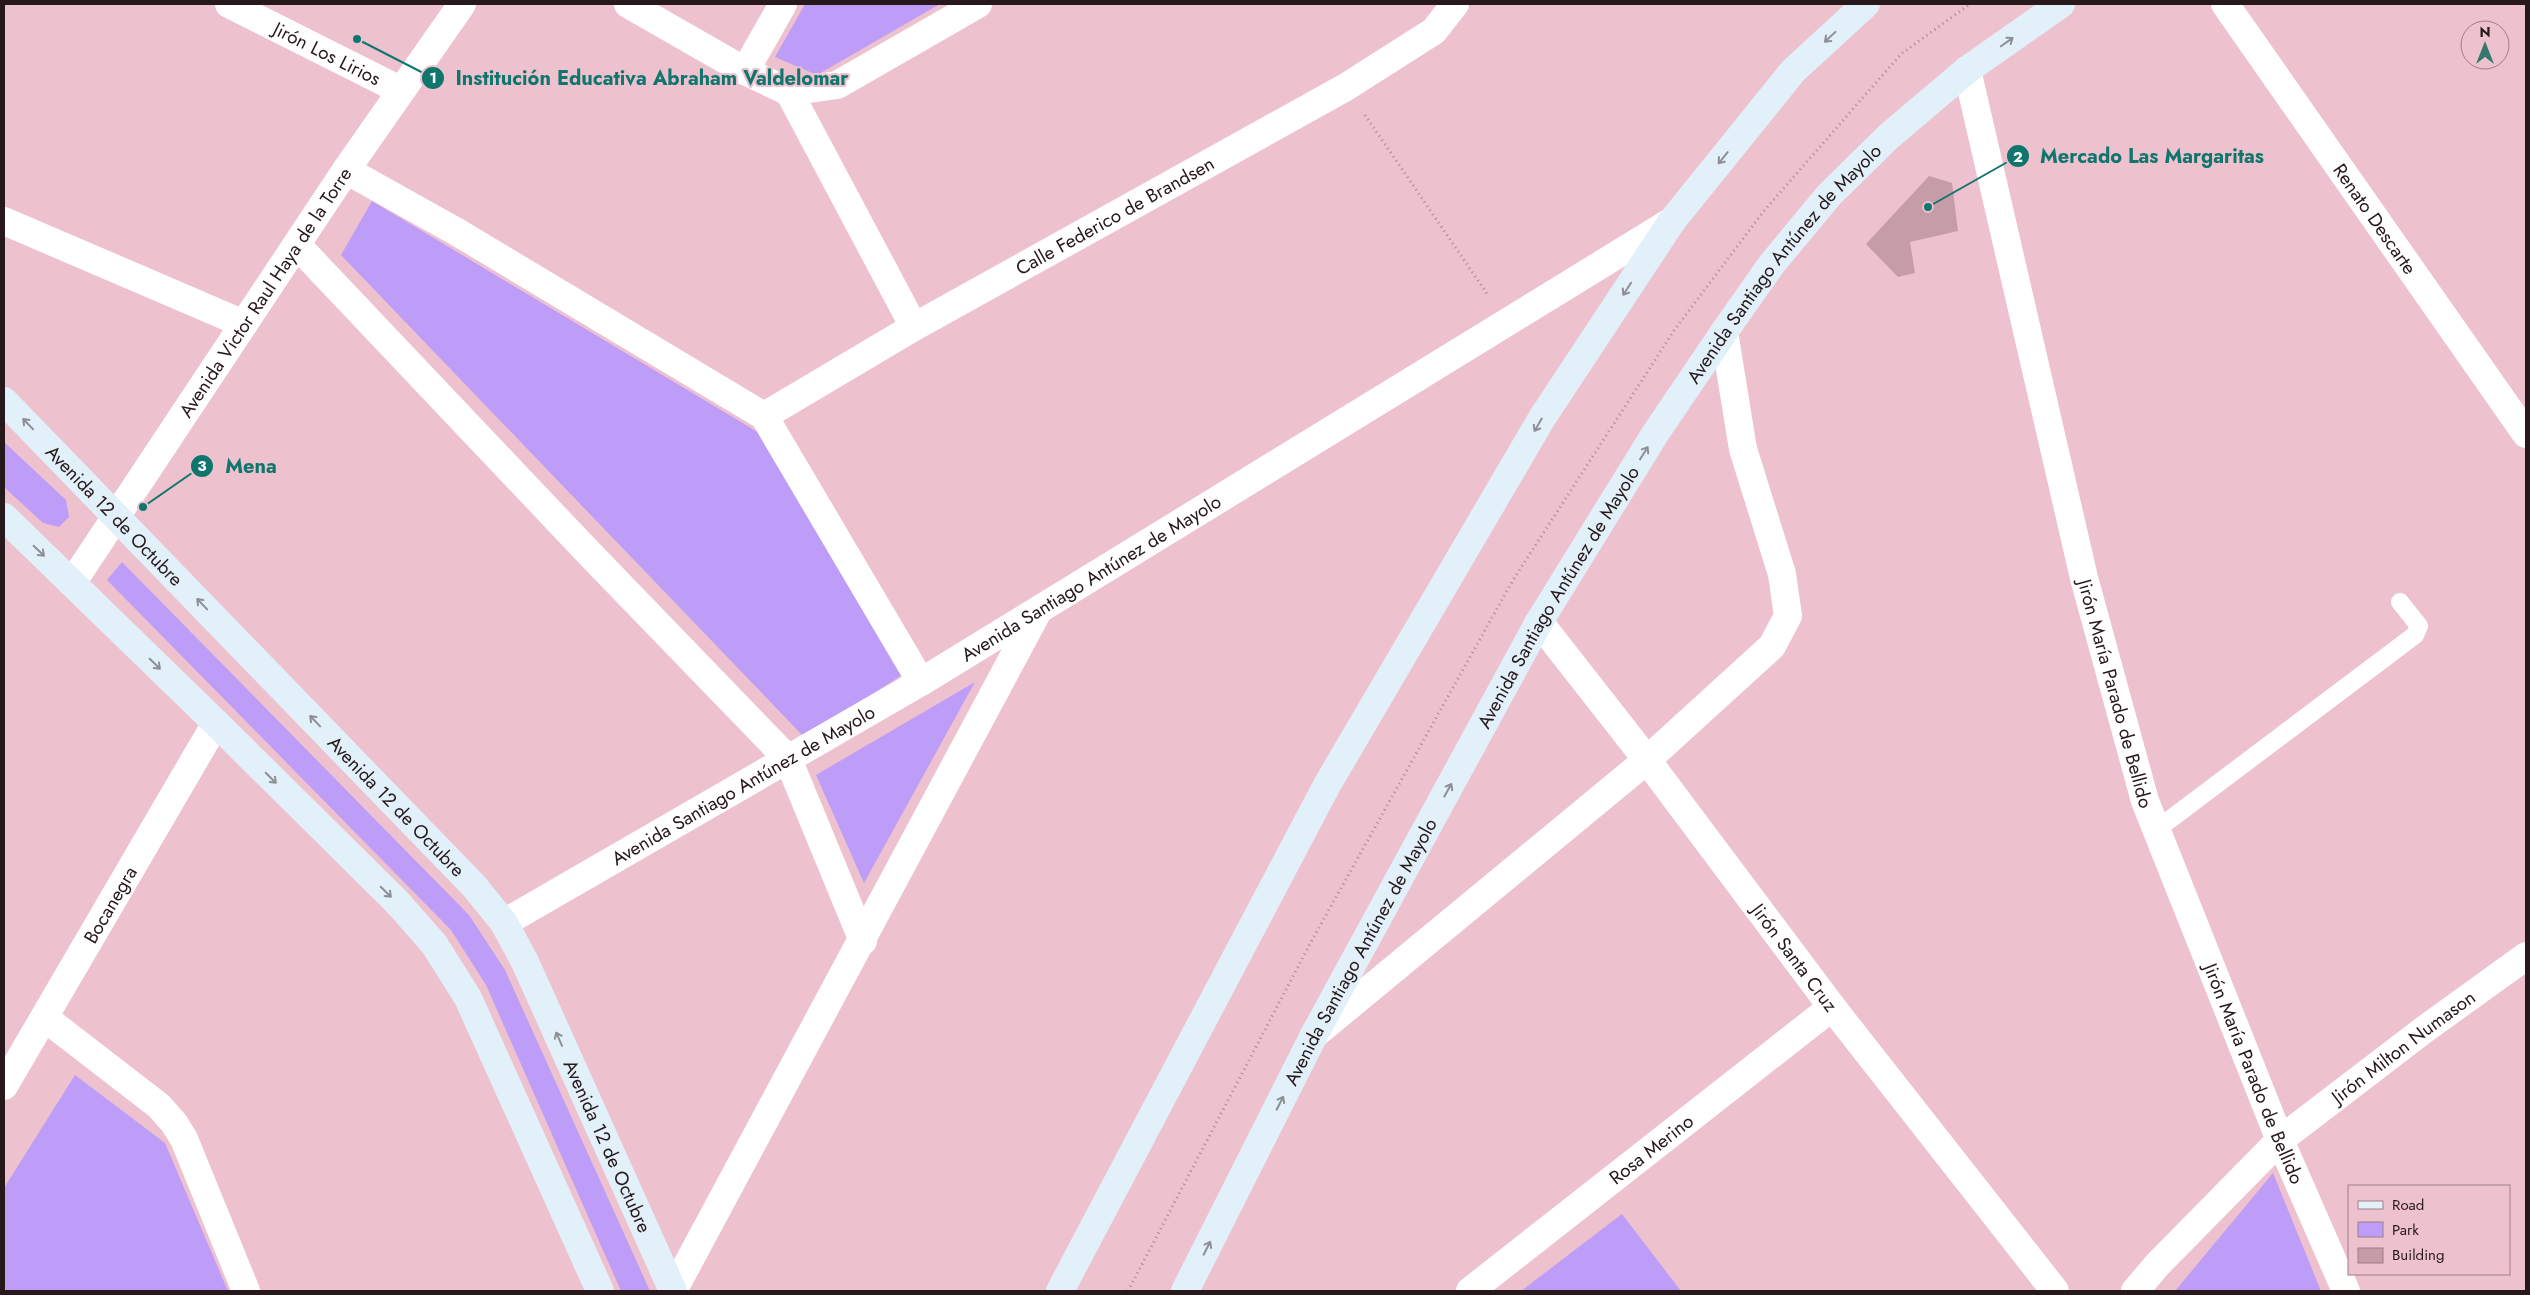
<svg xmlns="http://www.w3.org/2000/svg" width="2530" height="1295" font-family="Jost,sans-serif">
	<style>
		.green { fill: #bd9df8 }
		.building { fill: #c59ca7 }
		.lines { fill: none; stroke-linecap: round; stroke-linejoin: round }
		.path { stroke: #aa8892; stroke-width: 3; stroke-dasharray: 1 4; stroke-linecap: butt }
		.lane { stroke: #fff; stroke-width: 18 }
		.street { stroke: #fff; stroke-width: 28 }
		.secondary { stroke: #e2f0fa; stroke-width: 28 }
		.oneway { stroke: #8e8f96 }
		.labels { text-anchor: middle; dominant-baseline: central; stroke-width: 4; stroke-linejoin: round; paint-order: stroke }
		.street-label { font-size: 19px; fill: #27181c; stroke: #edc2ce }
		.leader { fill: none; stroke: #0f766e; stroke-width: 2 }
		.callout-dot { fill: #0f766e; stroke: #edc2ce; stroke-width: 2 }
		.mark-label { font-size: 15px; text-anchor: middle; font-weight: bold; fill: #fff }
		.callout-label { font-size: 20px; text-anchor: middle; font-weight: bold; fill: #0f766e; stroke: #edc2ce; stroke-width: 4; stroke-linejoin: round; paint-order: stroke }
	</style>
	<rect width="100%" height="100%" fill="#edc2ce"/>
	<g class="green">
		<path d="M805,4h135l-123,71 -42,-18z"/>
		<path d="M372,201l389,233 141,241 -97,63 -464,-483z"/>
		<path d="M4,442l62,58 3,17 -10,10 -16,-4 -39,-36z"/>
		<path d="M122,562l347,353 36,55 145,321h-29l-135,-306 -35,-55 -344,-350z"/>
		<path d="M975,682l-111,201 -48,-108z"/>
		<path d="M75,1075l90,68 63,148h-224v-103z"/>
		<path d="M2273,1173l48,118h-146z"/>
		<path d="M1622,1214l59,77h-160z"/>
	</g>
	<path class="building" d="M1929,176l23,7 6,48 -48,11 5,31 -17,4 -32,-33z"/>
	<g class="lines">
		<g class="path">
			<path d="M1365,115l123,180"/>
			<path d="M1128,1291l183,-349 202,-362 162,-251 88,-117 138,-158 69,-50"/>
		</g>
		<path class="lane" d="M2156,830l259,-195 4,-9 -19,-24"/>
		<g class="street">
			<path id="s1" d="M229,4l171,86"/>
			<path d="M628,4l117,67 44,21 48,-7 141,-81"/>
			<path id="s2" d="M2225,4l301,430"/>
			<path id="s3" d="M1967,70l117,508 61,223 135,339 66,151"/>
			<path d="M745,71l38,-67"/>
			<path d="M789,92l125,235"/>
			<path d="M346,170l111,62 307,184 157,266"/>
			<path d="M4,221l240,103"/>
			<path d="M297,245l289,305 202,209 75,182"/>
			<path id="s4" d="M764,416l150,-89 432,-240 88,-56 21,-27"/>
			<path id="s5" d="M72,583l274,-413 116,-166"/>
			<path id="s6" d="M1539,622l108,138 185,247 223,284"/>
			<path id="s7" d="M504,923l417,-241 751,-461"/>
			<path d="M45,1018l114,88 15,17 10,16 62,152"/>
			<path d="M1314,1035l333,-275 125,-114 16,-30 -6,-42 -39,-125 -19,-117"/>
			<path id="s8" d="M4,1086l212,-363"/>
			<path d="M673,1291l364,-678"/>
			<path id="s9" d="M1470,1291l362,-284"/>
			<path id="s10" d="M2135,1291l22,-26 123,-125 145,-111 101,-73"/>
		</g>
		<g class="secondary">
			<path id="s11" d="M4,401l470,485 30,37 21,39 148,329"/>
			<path d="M4,517l212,206 181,179 37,42 34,54 132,293"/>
			<path d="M1060,1291l267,-506 215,-367 130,-197 121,-150 73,-67"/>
			<path id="s12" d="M1185,1291l129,-256 225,-413 116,-188 69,-102 47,-67 58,-70 59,-58 79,-67 94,-66"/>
		</g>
	</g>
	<defs><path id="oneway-shaft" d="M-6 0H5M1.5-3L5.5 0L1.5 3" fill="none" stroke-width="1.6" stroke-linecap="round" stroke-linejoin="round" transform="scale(1.25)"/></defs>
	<g class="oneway">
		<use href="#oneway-shaft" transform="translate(1830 37) rotate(137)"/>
		<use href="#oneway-shaft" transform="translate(2007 42) rotate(-35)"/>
		<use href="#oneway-shaft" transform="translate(1723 158) rotate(129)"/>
		<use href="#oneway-shaft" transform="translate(1627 289) rotate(123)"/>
		<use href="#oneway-shaft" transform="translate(28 424) rotate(-134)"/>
		<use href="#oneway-shaft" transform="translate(1538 425) rotate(120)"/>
		<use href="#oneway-shaft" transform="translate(1644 453) rotate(-58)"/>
		<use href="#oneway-shaft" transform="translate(39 551) rotate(44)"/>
		<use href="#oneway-shaft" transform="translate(202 604) rotate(-134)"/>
		<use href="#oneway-shaft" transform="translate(155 664) rotate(44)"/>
		<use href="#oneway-shaft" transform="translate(315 721) rotate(-134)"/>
		<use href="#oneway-shaft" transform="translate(271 778) rotate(45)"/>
		<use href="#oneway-shaft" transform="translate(1448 790) rotate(-61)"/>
		<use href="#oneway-shaft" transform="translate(386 892) rotate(45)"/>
		<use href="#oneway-shaft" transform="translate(559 1039) rotate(-114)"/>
		<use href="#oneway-shaft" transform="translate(1280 1103) rotate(-63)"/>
		<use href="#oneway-shaft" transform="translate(1207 1248) rotate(-63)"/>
	</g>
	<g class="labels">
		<g class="street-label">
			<text stroke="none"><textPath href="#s1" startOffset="110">Jirón Los Lirios</textPath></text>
			<text stroke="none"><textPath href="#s4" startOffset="404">Calle Federico de Brandsen</textPath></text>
			<text stroke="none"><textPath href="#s2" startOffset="262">Renato Descarte</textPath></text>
			<text stroke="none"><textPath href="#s12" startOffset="1192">Avenida Santiago Antúnez de Mayolo</textPath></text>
			<text stroke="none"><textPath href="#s5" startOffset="349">Avenida Victor Raul Haya de la Torre</textPath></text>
			<text stroke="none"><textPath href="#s11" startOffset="159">Avenida 12 de Octubre</textPath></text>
			<text stroke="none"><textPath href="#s7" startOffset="681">Avenida Santiago Antúnez de Mayolo</textPath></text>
			<text stroke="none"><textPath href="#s12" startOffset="788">Avenida Santiago Antúnez de Mayolo</textPath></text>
			<text stroke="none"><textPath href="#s3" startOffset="641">Jirón María Parado de Bellido</textPath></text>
			<text stroke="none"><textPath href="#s7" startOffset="276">Avenida Santiago Antúnez de Mayolo</textPath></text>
			<text stroke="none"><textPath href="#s11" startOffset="564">Avenida 12 de Octubre</textPath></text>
			<text stroke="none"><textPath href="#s8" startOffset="210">Bocanegra</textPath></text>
			<text stroke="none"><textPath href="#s12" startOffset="382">Avenida Santiago Antúnez de Mayolo</textPath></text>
			<text stroke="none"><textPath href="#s6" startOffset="422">Jirón Santa Cruz</textPath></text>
			<text stroke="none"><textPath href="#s10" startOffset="364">Jirón Milton Numason</textPath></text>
			<text stroke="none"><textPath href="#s3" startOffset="1046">Jirón María Parado de Bellido</textPath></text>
			<text stroke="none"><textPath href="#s11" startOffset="969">Avenida 12 de Octubre</textPath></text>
			<text stroke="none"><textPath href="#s9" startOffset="230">Rosa Merino</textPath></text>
		</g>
	</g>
	<path class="leader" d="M357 39L433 78M1928 207L2018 156M143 507L202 466"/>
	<g class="callout-dot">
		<circle cx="357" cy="39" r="5"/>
		<circle cx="1928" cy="207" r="5"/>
		<circle cx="143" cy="507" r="5"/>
		<circle cx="433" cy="78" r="12"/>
		<circle cx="2018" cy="156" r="12"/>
		<circle cx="202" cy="466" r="12"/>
	</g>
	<g class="mark-label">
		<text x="433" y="83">1</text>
		<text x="2018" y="162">2</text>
		<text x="202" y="471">3</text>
	</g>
	<g class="callout-label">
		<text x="652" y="85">Institución Educativa Abraham Valdelomar</text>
		<text x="2152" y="163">Mercado Las Margaritas</text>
		<text x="251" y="473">Mena</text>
	</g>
	<rect width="2530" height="1295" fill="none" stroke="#27181c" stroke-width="10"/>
	<rect x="2348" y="1185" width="162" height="90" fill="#edc2ce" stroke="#9e7e87"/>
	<rect x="2358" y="1201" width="25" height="8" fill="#e2f0fa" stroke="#9e7e87"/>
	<text x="2392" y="1210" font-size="15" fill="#27181c">Road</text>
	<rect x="2358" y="1222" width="25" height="15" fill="#bd9df8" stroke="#9e7e87"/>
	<text x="2392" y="1235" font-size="15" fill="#27181c">Park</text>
	<rect x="2358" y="1248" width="25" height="15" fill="#c59ca7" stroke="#9e7e87"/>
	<text x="2392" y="1260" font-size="15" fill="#27181c">Building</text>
	<g transform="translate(2485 45)"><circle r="24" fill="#edc2ce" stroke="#9e7e87"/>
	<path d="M0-4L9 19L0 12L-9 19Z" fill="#35796d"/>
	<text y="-8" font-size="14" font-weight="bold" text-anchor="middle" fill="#27181c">N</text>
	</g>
</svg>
